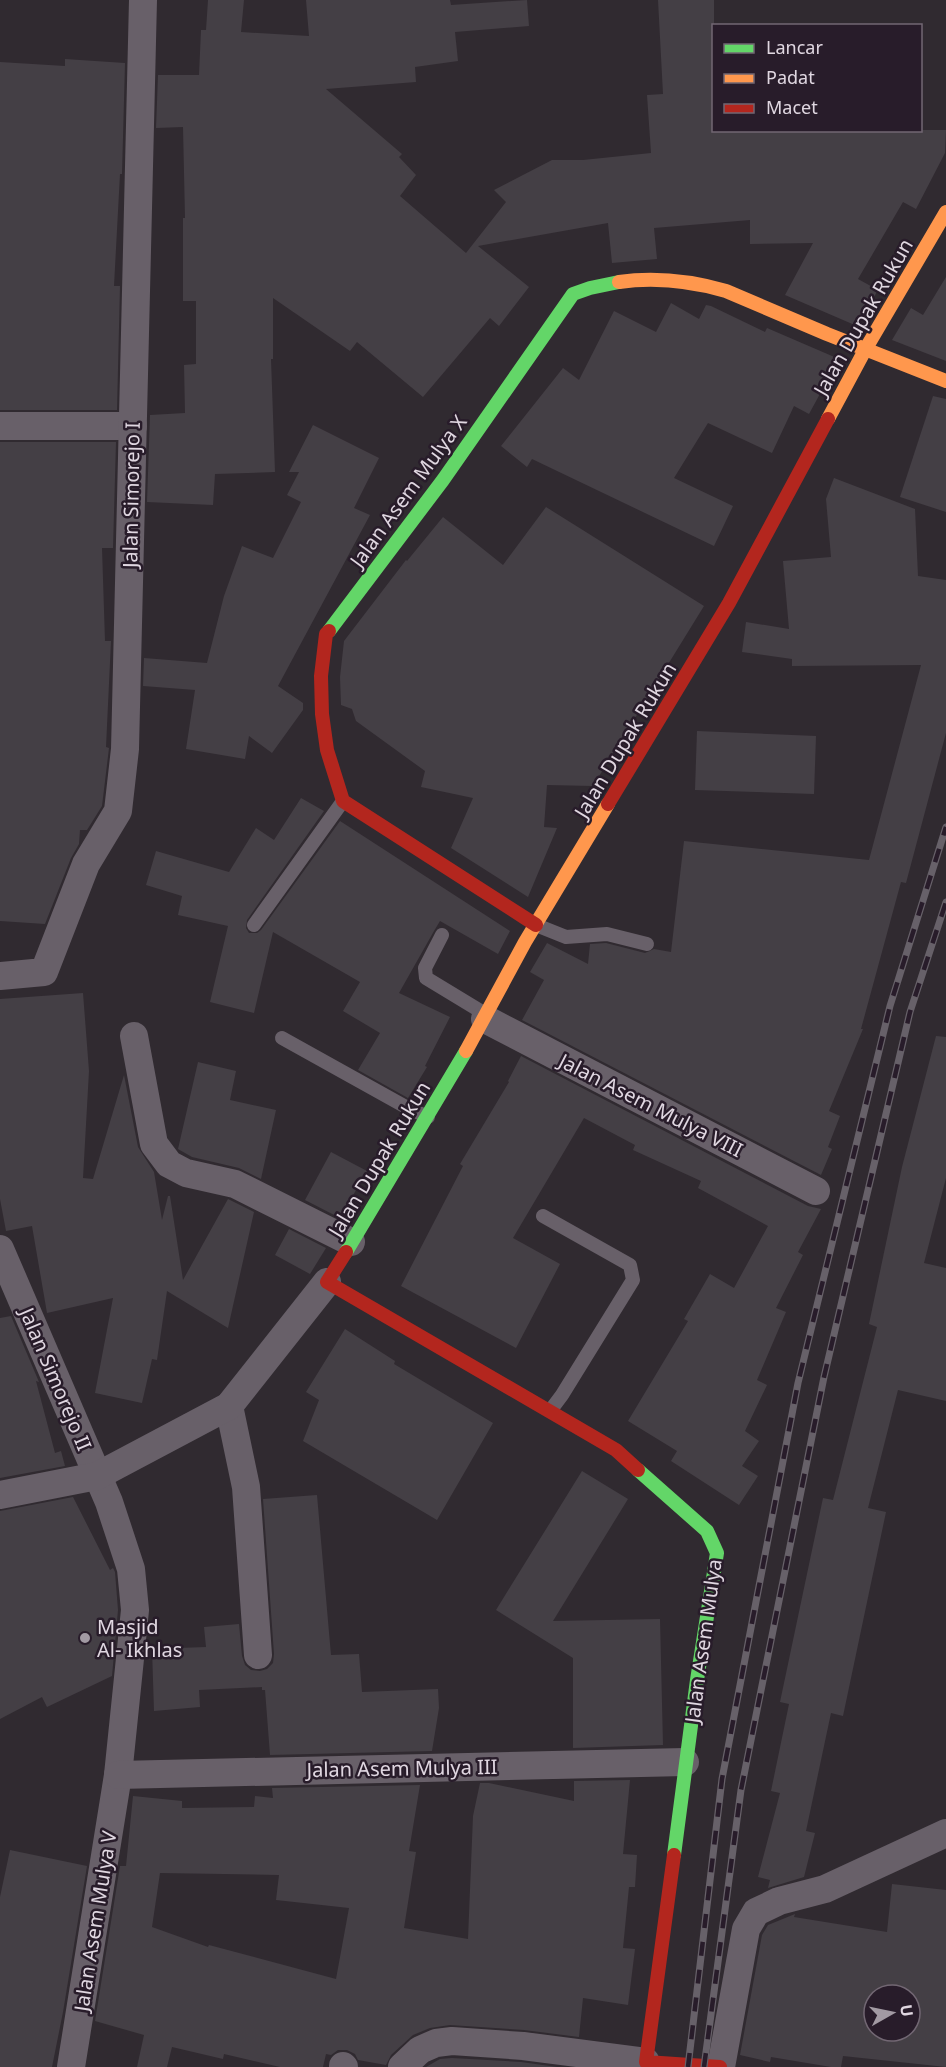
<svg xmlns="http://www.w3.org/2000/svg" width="946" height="2067" font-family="'Noto Sans',sans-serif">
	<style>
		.building { fill: #443f45; fill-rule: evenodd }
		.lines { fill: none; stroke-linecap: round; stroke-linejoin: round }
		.lane { stroke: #686069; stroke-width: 14 }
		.street { stroke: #686069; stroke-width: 28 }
		.fast { stroke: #63d668; stroke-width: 14 }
		.slow { stroke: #ff974d; stroke-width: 14 }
		.jam { stroke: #b3261e; stroke-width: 14 }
		.rail-casing { stroke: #676169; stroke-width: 7 }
		.rail { stroke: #281c2a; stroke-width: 4.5; stroke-dasharray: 14; stroke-linecap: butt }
		.poi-dot { fill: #a29aa3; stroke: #281c2a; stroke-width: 2 }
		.labels { text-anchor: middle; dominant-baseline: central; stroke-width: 5; stroke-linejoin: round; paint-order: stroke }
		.street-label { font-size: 20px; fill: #e0d7e1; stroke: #281c2a }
		.poi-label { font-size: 20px; fill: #e0d7e1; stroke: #281c2a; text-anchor: start }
	</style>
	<rect width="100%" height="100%" fill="#302a30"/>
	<g class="building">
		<path d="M208,0h36l-3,32 68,4 -3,-36h144l1,5 76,-5 2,26 -74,6 3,29 -43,6 1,15 -90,7 76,65 -3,3 17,18 -16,21 66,57 40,-51 -12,-12 58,-30h31l68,-7 -4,-58 16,-1 -5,-94h56v130h232l-1,23 -29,56 -13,-7 -45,77 20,11 -21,36 -72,-31 28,-52 -63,1v-24l-96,8 3,31 -45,4 -4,-40 -130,23 51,41 -30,39 -9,-8 -67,79 -66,-55 -7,9 -77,-53v61h-2l4,113 -60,2 -2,31 -66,-3 3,-87 35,-2 -1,-48 12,-1v-63h-13v-83h2l-2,-91 -27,1 2,-53h41l2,-45h5z"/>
		<path d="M65,59l60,4 -3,111h-2l-6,112h6l-3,124h-117v-348l65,4z"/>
		<path d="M946,277v84l-54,-21 19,-32 12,7z"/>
		<path d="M671,303l28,16 7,-14 5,1 54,26 2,-4 72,31 -30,55 -15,-8 -22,47 -64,-30 -34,55 59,28 -19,40 -182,-87 -5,8 -26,-21 62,-78 16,12 35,-69 42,21z"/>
		<path d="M933,396l13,3v113l-46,-15z"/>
		<path d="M313,425l66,33 -25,50 16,7 -92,171 25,17v7l-31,43 -23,-17 -4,23 -59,-10 9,-59 -52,-4 1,-28 63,5 17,-67 18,-50 31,12 28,-56 -14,-7 12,-23h-10z"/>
		<path d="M0,442h116l-3,106h-11l3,93h6l-5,106 3,1 -7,58 -15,24h-7l-1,14 -8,14 -26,66 -45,-3z"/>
		<path d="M834,478l81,31 3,67 28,4v153l-40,150 -5,-1 -40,147h2l-34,82 11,5 -12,31 4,2 -11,26 -299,-155 22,-40 -14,-8 17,-29 41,21 2,-20 16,-1 39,10 9,-4 17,3 13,-111 185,19 52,-195 -129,1v-7l-50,-7 4,-30 43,7 -6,-68 48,-4 -5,-58z"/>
		<path d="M546,507l158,99 -111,180 -46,-1 -3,42 13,1 -29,69 -77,-49 22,-50 -52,-11 4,-16 -69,-50 -4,-12 -11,-4 -1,-28 4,-36 62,-81 1,1 36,-44 60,48z"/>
		<path d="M697,731l119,5 -2,58 -119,-4z"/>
		<path d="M301,798l23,13 -77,109 -1,8 3,5h8l4,-3 79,-109 170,110 -12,23 -58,-33 -6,10 -35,62 51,24 -25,49 2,1 -19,31 -50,-28 22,-37 -37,-22 17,-29 -87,-50 -19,81 -44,-11 18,-76 -50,-11 4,-19 -36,-11 10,-34 73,21 27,-44 18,12z"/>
		<path d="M83,993l6,78 -6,107 10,1 31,-104 14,72 16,25 8,48 6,-24h2l13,84 45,-81 26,13 -26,116 -61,-37 -10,69 -5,-1 -10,44 -47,-10 18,-95 -66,15 -15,-87 -26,5 -6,-32v-200z"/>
		<path d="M936,1036l10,1v141l-22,85 22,5v133l-48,-11 -30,118 18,4 -43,204 -12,-3 -25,118 9,2 -11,44 -36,11 2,-8 -12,-3 22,-84 -9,-2 18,-87 -9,-2 43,-204 10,2 44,-173 -8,-3 33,-157z"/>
		<path d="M521,1056l287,150 13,3 -23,43 5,3 -27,53 10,4 -29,68 10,5 -22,46 14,10 -17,25 16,10 -19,29 -68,-44 6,-10 -49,-30 60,-100 -4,-2 26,-45 24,14 34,-62 -70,-38 3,-7 -68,-31 2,-5 -51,-27 -71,120 47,26 -44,84 -115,-62 62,-120 -3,-2 49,-82 -1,-1z"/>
		<path d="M198,1062l38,9 -6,29 46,10 -15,69 -22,-11 -47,-11 -14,-8z"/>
		<path d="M331,1152l36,19 -27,47 -35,-18z"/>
		<path d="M289,1229l37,19 -16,26 -35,-19z"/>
		<path d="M11,1316l28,66 -3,-1 19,72 6,-2 4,15 -65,12v-160z"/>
		<path d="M345,1329l50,32 -1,3 99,59 -56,97 -134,-79 16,-41 -13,-8z"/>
		<path d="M582,1471l46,28 -75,122 107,-2 3,126 -90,3v-90l-77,-48z"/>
		<path d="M317,1495l14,160 28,-1 3,38 76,-3 1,19 -7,43 -162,4 -5,-65h-3v-3l-63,3 1,17 -46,4 -2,-62 54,-2 -2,-20 35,-3 3,32 3,9 6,5 9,1 7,-2 6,-6 1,-9 -11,-155z"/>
		<path d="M73,1497l37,73 3,-2 2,4 3,38 -6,66 -65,31 -5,-10 -42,22v-208z"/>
		<path d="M630,1780l-7,74 14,1 -2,32h-6l-6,61 12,1 -7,56 -45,-7 -4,39 -55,-7 -74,-5 -20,3 -17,7 -22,20 -5,10 -28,-5 -3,-6 -8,-4h-9l-7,5 -5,-1 -3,13h-43l-56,-13 -1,5 -51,-12 -5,20h-30l7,-32 -49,-14 25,-155h6l7,-70 49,5v7l72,-1 1,-11 18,2 -1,-10 148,-3 -11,66 7,1 -12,76 64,11 5,-123 7,-33h9l85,18v-20zM160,1873l119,2 -3,25 73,8 -13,71 -127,-34 -1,2 -56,-20z"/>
		<path d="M10,1850l77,16 -24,146 -11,55h-52v-170z"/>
		<path d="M892,1884l54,6v177l-103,-11 -2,11h-10l-60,-10 -1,5 -30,-7 22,-120 6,-10 27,-11 -1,3 93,15zM874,1995h36v36h-36z"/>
		<path d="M452,2058l69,4 36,5h-131l14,-8z"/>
	</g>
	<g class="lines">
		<g class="lane">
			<path d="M254,925l89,-124"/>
			<path d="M536,925l30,12 41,-3 40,10"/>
			<path d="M442,935l-17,33 1,10 61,37"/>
			<path d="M282,1038l124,69 22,10"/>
			<path d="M543,1216l87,49 3,15 -71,115 -12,16"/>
		</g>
		<g class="street">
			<path d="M0,426h133"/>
			<path d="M0,976l44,-4 42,-108 32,-53 7,-62 18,-749"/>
			<path d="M485,1019l331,172"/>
			<path d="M134,1036l20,108 15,20 17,9 49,11 116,58"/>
			<path d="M0,1249l109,253 22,67 4,41 -17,165 -47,292"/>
			<path d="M229,1406l17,81 12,168"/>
			<path d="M0,1495l97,-19 132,-70 98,-124"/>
			<path d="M118,1775l567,-13"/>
			<path d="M343,2066l1,1"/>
			<path d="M402,2067l18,-17 16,-7 16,-2 71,5 123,16 -2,5"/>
			<path d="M721,2067l25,-138 10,-17 23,-11 46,-12 121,-56"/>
		</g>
		<g class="fast">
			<path d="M329,631l114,-151 130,-186 17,-6 29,-6"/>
			<path d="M346,1252l120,-201"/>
			<path d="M638,1470l69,61 10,22 -20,127 -23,175"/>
		</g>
		<g class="slow">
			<path d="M619,282c36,-5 72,-1 107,9l101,43 119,47"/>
			<path d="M828,419l37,-69 81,-138"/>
			<path d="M466,1051l59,-109 83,-138"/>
		</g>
		<g class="jam">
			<path d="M329,631l-3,3 -5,42 1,38 5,36 16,51 193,124"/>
			<path d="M608,804l121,-201 99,-184"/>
			<path d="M346,1252l-19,30 289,168 22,20"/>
			<path d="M674,1855l-28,207 74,5"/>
		</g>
		<defs>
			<g id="rail">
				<path d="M688,2067l34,-288 76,-396 92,-377 56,-179"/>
				<path d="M704,2067l37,-277 83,-413 86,-365 36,-110"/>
			</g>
		</defs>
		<use href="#rail" class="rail-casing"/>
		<use href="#rail" class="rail"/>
	</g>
	<circle class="poi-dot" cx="85" cy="1638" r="6"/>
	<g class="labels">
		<g class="street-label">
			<text transform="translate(863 317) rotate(-60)">Jalan Dupak Rukun</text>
			<text transform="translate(408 491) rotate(-54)">Jalan Asem Mulya X</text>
			<text transform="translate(131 495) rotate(-89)">Jalan Simorejo I</text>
			<text transform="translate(625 740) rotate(-59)">Jalan Dupak Rukun</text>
			<text transform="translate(651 1105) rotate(27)">Jalan Asem Mulya VIII</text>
			<text transform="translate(379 1159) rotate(-59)">Jalan Dupak Rukun</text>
			<text transform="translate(56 1379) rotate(67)">Jalan Simorejo II</text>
			<text transform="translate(703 1641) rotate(-82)">Jalan Asem Mulya</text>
			<text transform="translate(402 1768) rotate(-1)">Jalan Asem Mulya III</text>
			<text transform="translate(95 1921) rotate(-81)">Jalan Asem Mulya V</text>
		</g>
		<g class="poi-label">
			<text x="97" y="1626">Masjid<tspan x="97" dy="23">Al- Ikhlas</tspan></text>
		</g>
	</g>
	<rect x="712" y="24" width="210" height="108" fill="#281c2a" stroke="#726773" stroke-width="1.5"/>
	<rect x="724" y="44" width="30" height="9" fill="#63d668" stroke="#726773" stroke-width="1.5"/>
	<text x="766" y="54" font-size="18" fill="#e0d7e1">Lancar</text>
	<rect x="724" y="74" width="30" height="9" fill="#ff974d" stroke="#726773" stroke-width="1.5"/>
	<text x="766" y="84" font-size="18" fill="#e0d7e1">Padat</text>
	<rect x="724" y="104" width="30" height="9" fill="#b3261e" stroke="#726773" stroke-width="1.5"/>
	<text x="766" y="114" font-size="18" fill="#e0d7e1">Macet</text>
	<g transform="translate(892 2013) rotate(81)"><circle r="28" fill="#281c2a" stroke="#726773" stroke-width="1.5"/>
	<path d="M0-4.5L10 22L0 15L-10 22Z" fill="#a29aa3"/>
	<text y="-9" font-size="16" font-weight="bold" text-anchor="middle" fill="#e0d7e1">U</text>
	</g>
</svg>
